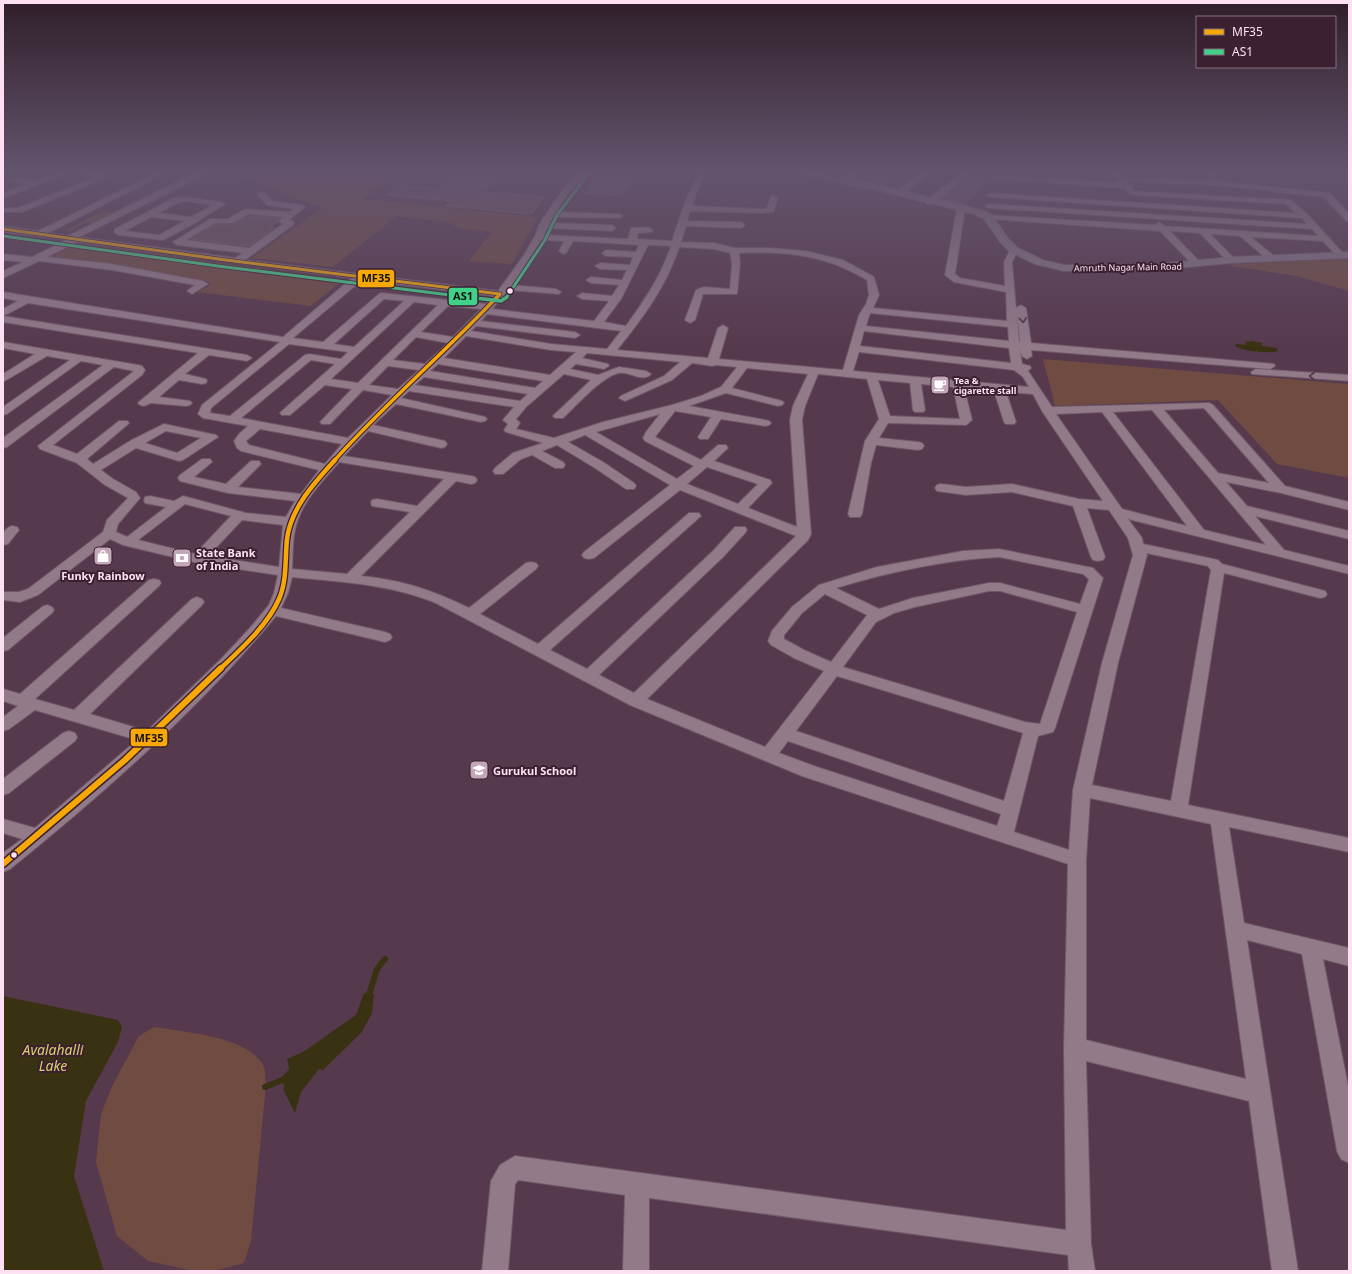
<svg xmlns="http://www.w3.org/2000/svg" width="1352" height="1274" font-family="'Noto Sans',sans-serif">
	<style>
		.green { fill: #6f4b42 }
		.water { fill: #393212 }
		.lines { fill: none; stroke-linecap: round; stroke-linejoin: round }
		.stream { stroke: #393212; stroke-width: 6 }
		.building { fill: #6a505d; stroke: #7e626f }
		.minor-casing { stroke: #705768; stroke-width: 2 }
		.major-casing { stroke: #705768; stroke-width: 2 }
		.minor { fill: #927a89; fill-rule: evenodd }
		.major { fill: #867585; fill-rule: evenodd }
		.bus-1-far3-casing { stroke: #3a2030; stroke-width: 4.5 }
		.bus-1-far2-casing { stroke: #3a2030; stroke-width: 5.5 }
		.bus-1-far1-casing { stroke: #3a2030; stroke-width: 7 }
		.bus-1-casing { stroke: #3a2030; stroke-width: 9 }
		.bus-2-far1-casing { stroke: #3a2030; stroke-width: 4.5 }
		.bus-2-casing { stroke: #3a2030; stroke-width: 5.5 }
		.bus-1-far3 { stroke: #f7a806; stroke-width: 3 }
		.bus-1-far2 { stroke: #f7a806; stroke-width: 3.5 }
		.bus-1-far1 { stroke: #f7a806; stroke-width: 4.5 }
		.bus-1 { stroke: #f7a806; stroke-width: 6 }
		.bus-2-far1 { stroke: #40d288; stroke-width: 3 }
		.bus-2 { stroke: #40d288; stroke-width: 3.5 }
		.oneway { stroke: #503646 }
		.bus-dot { fill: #fde1f2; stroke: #3a2030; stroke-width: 1.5 }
		.labels { text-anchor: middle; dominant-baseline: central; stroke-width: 4; stroke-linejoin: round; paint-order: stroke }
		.far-street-label { font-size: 9px; fill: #fde1f2; stroke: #3a2030 }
		.far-poi-label { font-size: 9px; font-weight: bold; fill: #fde1f2; stroke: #3a2030; text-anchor: start }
		.poi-label { font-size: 11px; font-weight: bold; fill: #fde1f2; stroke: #3a2030; text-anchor: start }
		.near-water-label { font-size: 14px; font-style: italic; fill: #dbce6b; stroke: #3a2030 }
		.line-badge { stroke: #3a2030; stroke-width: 1.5 }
		.pale-badge-label { font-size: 11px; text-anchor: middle; font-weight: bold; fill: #111 }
	</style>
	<rect width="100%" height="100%" fill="#57394d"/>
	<g class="green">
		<path d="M213,169h186l-36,30 175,18 -26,47 -43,-3 23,-29 -31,-4 -14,-6 -50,-6 -64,51 -82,-9 72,-50 -66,-25z"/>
		<path d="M103,211l13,1 -22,12 -9,-1 -15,8h-5z"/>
		<path d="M77,243l266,37 -32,26 -114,-14 14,-7 -2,-3 -71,-13 -87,-12z"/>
		<path d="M1349,258v33l-52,-15 -73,-11z"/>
		<path d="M1043,359l306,25v94l-72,-14 -59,-64 -163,6z"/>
		<path d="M154,1027c29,5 93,9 109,38 4,8 2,21 2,30l-14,146 -7,22 -30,8h-21l-45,-10 -31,-25 -21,-74 5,-48 11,-28 27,-50z"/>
	</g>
	<g class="water">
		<path d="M1252,341l10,2v3l15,2 1,3c-9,3 -36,0 -43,-5l1,-2 11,1 -2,-3z"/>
		<path d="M364,993l10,1 -2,19 -10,19 -39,38 -4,-1 -18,23 -6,21 -11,-22 -1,-15 6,-7 -2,-10 16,-7 53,-37z"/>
		<path d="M3,996l115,24 4,7 -4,15 -32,59 -12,75 30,95h-101z"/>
	</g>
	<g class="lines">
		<g class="stream">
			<path d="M368,998l9,-29 8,-10"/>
			<path d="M265,1087l22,-9"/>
		</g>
	</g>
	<g class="building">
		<path d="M461,169h46l-25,23 63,5 -14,17 -86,-8 6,-5 -65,-6 11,-9 42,2z"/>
		<path d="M876,169h30l-19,14 -24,-6z"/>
		<path d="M598,175l35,2 -12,19 -36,-3z"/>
		<path d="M970,175l20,4 -26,25 -22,-5z"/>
		<path d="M249,216l30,2 -3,3 1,1 -7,5 5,1 -27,18 -57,-7 24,-15h19z"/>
	</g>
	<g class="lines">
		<defs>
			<g id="minor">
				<path d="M65,169h15l27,6 1,2 -86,35h-19v-4h15l78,-31 -24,-5 -69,26v-5l24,-9 -19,-3v-4l28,4z"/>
				<path d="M164,169h10l-126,64 20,3 134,-67h6v4l-129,64 156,21 8,-5 -66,-8 -4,-3 37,-23h18l17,-10 44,3 5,-3 -27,-4 -10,-11 4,-2h3l8,9 29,4 4,2 -16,13 4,1 1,2 -1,2 -48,35 253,31 26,-36 11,-19 4,-11 19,-29 10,-13 16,-14h7l-22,23 -13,20 63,2 4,2 -4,2 -66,-1 -4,6 63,2 4,3 -4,3 -65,-3 -3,7 84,4 3,-11 18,-1 4,3 -1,2 -14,1 -1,6 35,2c8,-25 15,-49 30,-72h7l-12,22 -5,15 72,3 3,-1 4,-12h3l4,2 -4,12 -1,2 -9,1 -74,-2 -3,10 54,1 4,3 -4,3 -55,-2 -5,16 33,1 20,5h36l36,3 37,9 31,17 5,18 -6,13 134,13 -1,-29 -52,-10 -9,-7 12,-67 4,-2 4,2 -10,66 5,4 45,8 -1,-24 7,-14h6l1,2 -6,12 4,46 5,-3 5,3 5,35 243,21 1,2 -5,3 -239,-19 1,6 -5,3 -5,-3 -2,-7 2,15 8,2 1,2 -3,3 24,36 157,-4 4,2 72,81 64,16v8l-68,-17 -55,-11 21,24 102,25v8l-94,-23 29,34 65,16v8l-221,-55 14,19 1,6 75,16 4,4 103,27 2,3 -2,3 -5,1 -96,-25 -36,232 161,33v14l-120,-25 15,96 105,25v18l-26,-7 26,132v72l-8,-4 -4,-8 -35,-197 -55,-14 51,331h-26l-23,-170 -163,-40 5,183 4,27h-26l-1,-16 -419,-57v73h-26l2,-76 -107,-15 -3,4 -7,87h-26l9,-90 9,-16 15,-9 551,74 -2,-182 4,-184 -266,-88 -172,-71 -194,-102c-46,-19 -95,-21 -144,-26l-4,16 -7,15 104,24 5,2 2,3 -2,3 -5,2 -109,-26c-78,94 -172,177 -266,253l-7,3v-19l19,-14 -19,-6v-14l32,9 102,-88 -102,-30 -26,19 -6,2v-14l15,-11 -15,-5v-12l17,5 129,-114 5,-1 5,1 2,3 -2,3 -124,113 39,11 118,-111 5,-2 5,2 2,3 -2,3 -112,109 57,17 75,-73 28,-30 19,-23 5,-12 4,-18 -80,-12 -75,-18 -13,-6 -72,56 -18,7 -17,-2v-8h16l9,-3 75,-57 4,-12 21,-22 -23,-13 -28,-22 -37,-14 -2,-3 96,-75 -20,-4 -107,80 -4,1v-10l100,-73 -22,-4 -74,53 -4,1v-8l67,-47 -23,-4 -44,26v-8l32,-20 -32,-6v-6l135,23 4,1 3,4 -3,5 -89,70 24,9 42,-33h8l2,2 -2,2 -40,34 6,5 37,-23 34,-17 52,11 2,2 -35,23 -4,1 -43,-13 -35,22 12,9 23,13 4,6 -22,26 -2,8 11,5 39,-30 -21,-4 -1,-3 1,-3 5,-1 24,5 9,-5 63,17 40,4 9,-16 -67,-8 -48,-12 -2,-3 2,-3 22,-16h8l2,3 -18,15 32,7 25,-23h8l2,3 -23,23 63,7 18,-24 -78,-19 -4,-3 -3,-7 5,-7 9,-8 -45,-8 -5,-4 4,-9 78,-63 -252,-39 -25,13v-7l15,-8 -15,-3v-6l280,45 69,-59 -275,-36 -30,15 65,7 91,17 5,3 -16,10 -5,-3 8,-6 -83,-15 -73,-9 -36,17v-7l20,-9 -20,-2v-6l29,3 34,-17 -63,-8v-6l35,5zM249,214l34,3 -5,4 5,3 -34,24 -63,-8 29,-17h18zM541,240l23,1 -5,10 4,3 3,-1 7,-12 66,4 -3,7 -30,-2 -4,3 4,3 27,1 -3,8 -30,-2 -5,3 5,3 27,1 -5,10 -31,-3 -5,3 5,3 28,2 -7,11 -30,-3 -5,3 5,3 27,2 -15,20 -102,-12 16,-19 51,4 2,-2 -5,-3 -44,-4zM648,245l23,1c-10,30 -27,55 -45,80l-22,-4 17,-23zM679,247l35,2 16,4 2,11 -2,25 -26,-2 -8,3 -11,30 5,3 5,-3 8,-26h34l3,-30 -1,-11c47,-2 87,2 128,27l2,15 -3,9 -7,11 -16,55 -124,-11 9,-31 -5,-3 -5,3 -10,30 -91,-8c25,-31 50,-64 62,-103zM362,280l131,16 -7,8 -104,-11 -3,1 -56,48 -30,-4zM384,299l20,2 -50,46 -20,-3zM414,302l24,3 -80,78 -27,-4zM448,306l33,3 -28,28 -32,-5zM1017,312l3,30h-1zM870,313l138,14 1,14 -143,-15zM487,314l134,17 -14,18 -56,-5 -80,-13 5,-5 99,12 5,-3 -5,-3 -94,-11zM864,331l145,17 2,15 -151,-17zM466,336l85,14 25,2 -26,23 -106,-17zM416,337l32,6 -23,21 -32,-4zM289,344l59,8 -7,7 -32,-5 -4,1 -75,61 -20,-3 1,-5zM859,352l155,18 9,7 6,10 -176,-16zM587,353l93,9 -16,14 -43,20 -2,2 6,3 47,-21 20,-17 20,3 4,-1 21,2 -16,20 -20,9 -29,9 -69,17 -49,16 -38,-9 4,-6 -4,-4 10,-12 38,-33 27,6 -36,34 -2,2 2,2h8c13,-12 38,-41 56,-45 9,-2 25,10 32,1l-5,-3 -27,-4 -21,8 -28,-6 6,-5 28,5 5,-3 -1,-2 -26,-6zM311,360l24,4 -53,47 -2,2 2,2h8l35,-30 27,4 -30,31 -2,2 2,2h8l33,-34 29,5 -44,43 -107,-20zM438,364l105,17 -8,7 -105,-17zM388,366l31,4 -21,19 -29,-4zM747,368l61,6 -15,32 -3,14 7,107 -49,-19 24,-25 -2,-3 -56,-19 14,-13 -2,-3h-8l-17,15 -46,-23 20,-26 36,6 -13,20 2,2h8l13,-20 44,7 4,-1 2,-2 -2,-2 -4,-1 -76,-14 37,-13 52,13 4,-1 2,-2 -2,-2 -50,-13zM818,374l49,5 12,40 -14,22 -17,73 2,3h10l2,-3 9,-51 5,-18 42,5 4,-1 2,-3 -2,-3 -4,-1 -39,-4 9,-15 78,2 6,-5 -8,-32 30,3 10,31 2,2h8l2,-2 -10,-30 27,2 9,17 61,90 -24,-2 -67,-15 -46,3 -25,-3 -4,1 -2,3 2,3 29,4 46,-3 61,14 18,51 2,3 5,1 5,-1 2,-3 -18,-49 22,2 19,28 5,17 -31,108 -29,127 -4,60 -55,-18 24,-96 15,-4 2,-4 48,-150 -10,-10 -94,-19 -36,2 -86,16 -58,18 -27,22 -20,24 -4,10 3,4 23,13 30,13 -59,76 -118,-48 161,-159 3,-6 -9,-114 3,-14zM424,377l104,17 -8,7 -105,-16zM878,380l32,3 3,27 2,2h8l2,-2 -4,-26 32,3 7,32 -70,-3zM409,391l105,16 -11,13 5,4 -4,6 2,2 37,11 -30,10 -18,15 -2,3 2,3h8l18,-15 11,-4 23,13h8l2,-3 -2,-3 -21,-11 15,-6 38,23 31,21h8l2,-3 -2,-3 -31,-21 -35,-20 17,-7 85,50 -86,67 -2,3 2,3 5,1 5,-1 86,-68 116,46 -162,157 -35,-18 124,-118 22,-24 2,-3 -2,-3h-10l-22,24 -126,118 -37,-19 151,-134 -2,-3h-10l-151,131 -58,-30 56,-45 2,-3 -2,-3 -5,-1 -5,1 -57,45c-37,-18 -67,-28 -108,-32l95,-95 15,3 4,-1 2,-3 -2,-3 -4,-1 -127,-20 24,-25 73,17 4,-1 2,-3 -2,-3 -72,-16 23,-21 85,18 4,-1 2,-2 -2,-2 -4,-1 -80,-18zM1203,408l2,1 64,74 -51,-10 -54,-63zM1152,410l114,135 -62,-15 -91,-118zM1102,412l85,114 -65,-17 -66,-95zM660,414l-14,18 -3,6 2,3 49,25 -17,13 -81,-47zM260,429l82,15 -17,20 -76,-19 -3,-4zM166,431l35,7 -24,15 -32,-10zM339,462l105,17 -27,27 -40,-7 -5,1 -1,3 1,3 38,6 -63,62 -55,-5c1,-17 0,-36 7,-52 8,-21 26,-38 40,-55zM707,467l51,17 -20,20 -51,-20zM185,504l46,12 -36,38 -57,-14zM242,520l41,5 -4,42 -71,-11zM1146,553l62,13 3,4 -40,231 -79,-16 26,-122 29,-108zM999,557l84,17 6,5 -9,25 -80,-21h-11l-76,15 -34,11 -43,-21c53,-16 107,-28 163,-31zM989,591h11l77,21 -37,112 -15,-2 -182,-55 33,-45 18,-9 21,-6zM825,594l42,21 -36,47 -27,-12 -20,-11v-4l18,-22zM837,676l186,57 -19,68 -208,-70zM788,741l213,73 -4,12 -183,-60 -35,-13zM1090,798l121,26 35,255 -160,-39v-180z"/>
				<path d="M818,169h8l-7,8h-6l-1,-2z"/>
				<path d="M856,169h9l-18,14h-6v-4z"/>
				<path d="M926,169h8l-32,26h-6v-4z"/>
				<path d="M1108,169h8l17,18v4h-6l-2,-3 -130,-9 -4,-2 4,-2 125,8z"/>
				<path d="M1203,169h7l8,12 112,12 19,21v7h-3l-22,-24 -108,-12 -85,-3 -4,-2 4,-2 79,3z"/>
				<path d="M964,171h3l4,2 -38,31h-6v-4z"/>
				<path d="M1130,191l161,9 16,14 35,38 -4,3 -3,-1 -12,-13 -72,-4 22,18 1,2 -1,2h-6l-27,-23 -30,-2 24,24 1,2 -1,2h-6l-28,-29 -30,-2 30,31 1,2 -1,2h-6l-34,-35 -172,-12 -4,-2 4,-2 167,10 4,-3 6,4 153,10 -6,-7 -323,-21 -4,-2 4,-2 318,20 -5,-6 -312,-21 -4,-2 4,-2 306,20 -10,-9 -153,-9 -4,-2z"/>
				<path d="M185,197l36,5 4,2 -28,18 -34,18 -45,-5 -4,-3 1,-3 59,-31zM185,201l28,4 -22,12 -32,-4 20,-11zM151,217l33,4 -25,14 -34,-4z"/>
				<path d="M3,316l244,39 5,3 -5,3 -38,-6 -24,19 21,5 1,2 -1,2 -4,1 -23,-4 -20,17 31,4 2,2 -2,2 -4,1 -35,-3 -7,3 -4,-1 -2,-2 2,-2 58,-48 -195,-31z"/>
				<path d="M1256,369l93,6v6l-97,-7 -1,-2z"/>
				<path d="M12,526l5,1 2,3 -11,14 -5,1c0,-9 -1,-16 9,-19z"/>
				<path d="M47,605l5,2 2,3 -2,3 -44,37 -5,1v-13l39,-31z"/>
				<path d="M69,731l6,2 2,4 -2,4 -66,52 -6,2v-16l60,-46z"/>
			</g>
			<path id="major" d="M782,169h20l78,16 102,25 10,5 16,23 10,10 25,12 21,5 92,-1 75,-7 118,-5v6l-118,5 -75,7 -92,1 -29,-7 -25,-12 -10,-10 -16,-23 -10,-5 -94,-23 -94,-19z"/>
		</defs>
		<use href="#minor" class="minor-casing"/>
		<use href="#major" class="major-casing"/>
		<use href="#minor" class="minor"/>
		<use href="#major" class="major"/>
		<defs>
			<g id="bus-1-far3">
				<path d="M3,229l223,31 274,34"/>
				<path d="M497,298l3,-4"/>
			</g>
			<path id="bus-1-far2" d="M334,461c52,-58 110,-108 163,-164"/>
			<path id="bus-1-far1" d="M220,669c20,-19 48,-44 59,-70 8,-18 6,-40 8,-60 4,-31 27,-56 48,-79"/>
			<path id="bus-1" d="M3,864l122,-104 96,-92"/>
			<g id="bus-2-far1">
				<path d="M3,236l222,31 249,31"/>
				<path d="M506,298l39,-58 12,-25 32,-42"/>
			</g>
			<path id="bus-2" d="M466,297l35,4 6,-4"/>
		</defs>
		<use href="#bus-1-far3" class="bus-1-far3-casing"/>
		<use href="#bus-1-far2" class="bus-1-far2-casing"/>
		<use href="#bus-1-far1" class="bus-1-far1-casing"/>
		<use href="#bus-1" class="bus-1-casing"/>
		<use href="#bus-2-far1" class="bus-2-far1-casing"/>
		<use href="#bus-2" class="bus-2-casing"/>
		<use href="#bus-1-far3" class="bus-1-far3"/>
		<use href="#bus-1-far2" class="bus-1-far2"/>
		<use href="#bus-1-far1" class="bus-1-far1"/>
		<use href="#bus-1" class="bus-1"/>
		<use href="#bus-2-far1" class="bus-2-far1"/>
		<use href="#bus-2" class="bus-2"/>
	</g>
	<defs><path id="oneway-chevron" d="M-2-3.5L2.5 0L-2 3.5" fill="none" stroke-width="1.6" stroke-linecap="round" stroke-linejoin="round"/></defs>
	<g class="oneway">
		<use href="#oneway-chevron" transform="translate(1023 320) rotate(84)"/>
		<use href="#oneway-chevron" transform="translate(1312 376) rotate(-176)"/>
	</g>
	<linearGradient id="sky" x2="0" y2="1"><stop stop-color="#301f2a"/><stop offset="0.49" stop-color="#63546d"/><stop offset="1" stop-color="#63546d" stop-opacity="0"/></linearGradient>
	<rect width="1352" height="348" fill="url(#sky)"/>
	<defs>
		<symbol id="cafe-square" viewBox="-11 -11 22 22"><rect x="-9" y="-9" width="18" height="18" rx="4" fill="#c3a6b8" stroke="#3a2030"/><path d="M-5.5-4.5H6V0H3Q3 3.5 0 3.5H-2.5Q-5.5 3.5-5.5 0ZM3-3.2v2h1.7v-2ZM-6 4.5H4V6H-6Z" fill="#fff"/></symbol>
		<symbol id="shop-square" viewBox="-11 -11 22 22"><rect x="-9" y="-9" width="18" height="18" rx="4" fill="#c3a6b8" stroke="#3a2030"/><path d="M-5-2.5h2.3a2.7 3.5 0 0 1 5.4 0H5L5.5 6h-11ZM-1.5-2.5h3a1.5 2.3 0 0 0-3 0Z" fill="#fff"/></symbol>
		<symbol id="bank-square" viewBox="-11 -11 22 22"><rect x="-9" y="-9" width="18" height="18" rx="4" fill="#c3a6b8" stroke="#3a2030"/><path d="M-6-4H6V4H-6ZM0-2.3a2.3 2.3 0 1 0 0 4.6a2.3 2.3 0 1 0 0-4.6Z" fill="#fff"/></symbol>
		<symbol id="school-square" viewBox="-11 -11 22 22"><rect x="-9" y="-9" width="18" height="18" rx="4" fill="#c3a6b8" stroke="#3a2030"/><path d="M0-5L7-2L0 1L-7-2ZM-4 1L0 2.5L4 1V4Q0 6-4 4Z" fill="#fff"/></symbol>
	</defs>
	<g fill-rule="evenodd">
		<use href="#cafe-square" x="929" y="374" width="22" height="22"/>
		<use href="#shop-square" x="92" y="545" width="22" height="22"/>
		<use href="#bank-square" x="171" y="547" width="22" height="22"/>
		<use href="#school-square" x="468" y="759" width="22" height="22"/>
	</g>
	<g class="bus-dot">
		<circle cx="510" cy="291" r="3.5"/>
		<circle cx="14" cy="855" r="3.5"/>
	</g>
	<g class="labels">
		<g class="far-street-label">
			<text transform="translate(1128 267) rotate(-1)">Amruth Nagar Main Road</text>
		</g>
		<g class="far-poi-label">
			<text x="954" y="380">Tea &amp;<tspan x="954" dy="10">cigarette stall</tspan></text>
		</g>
		<g class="poi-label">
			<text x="196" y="552">State Bank<tspan x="196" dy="13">of India</tspan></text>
			<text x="103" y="575" text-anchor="middle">Funky Rainbow</text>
			<text x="493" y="770">Gurukul School</text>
		</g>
		<g class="near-water-label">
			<text x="53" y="1049">Avalahalli<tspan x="53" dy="16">Lake</tspan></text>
		</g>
	</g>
	<g class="line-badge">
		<rect x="357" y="269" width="38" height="19" rx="4" fill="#f7a806"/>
		<rect x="448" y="287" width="30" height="19" rx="4" fill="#40d288"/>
		<rect x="130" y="728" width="38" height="19" rx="4" fill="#f7a806"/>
	</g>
	<g class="pale-badge-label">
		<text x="376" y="282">MF35</text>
		<text x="463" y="300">AS1</text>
		<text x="149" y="742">MF35</text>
	</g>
	<rect width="1352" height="1274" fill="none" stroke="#fde1f2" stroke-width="8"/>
	<rect x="1196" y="16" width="140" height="52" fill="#3a2030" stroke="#886d7e"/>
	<rect x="1204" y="29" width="20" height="6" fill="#f7a806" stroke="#886d7e"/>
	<text x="1232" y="36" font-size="12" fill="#fde1f2">MF35</text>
	<rect x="1204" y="49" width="20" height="6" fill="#40d288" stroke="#886d7e"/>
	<text x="1232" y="56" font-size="12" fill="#fde1f2">AS1</text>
</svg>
